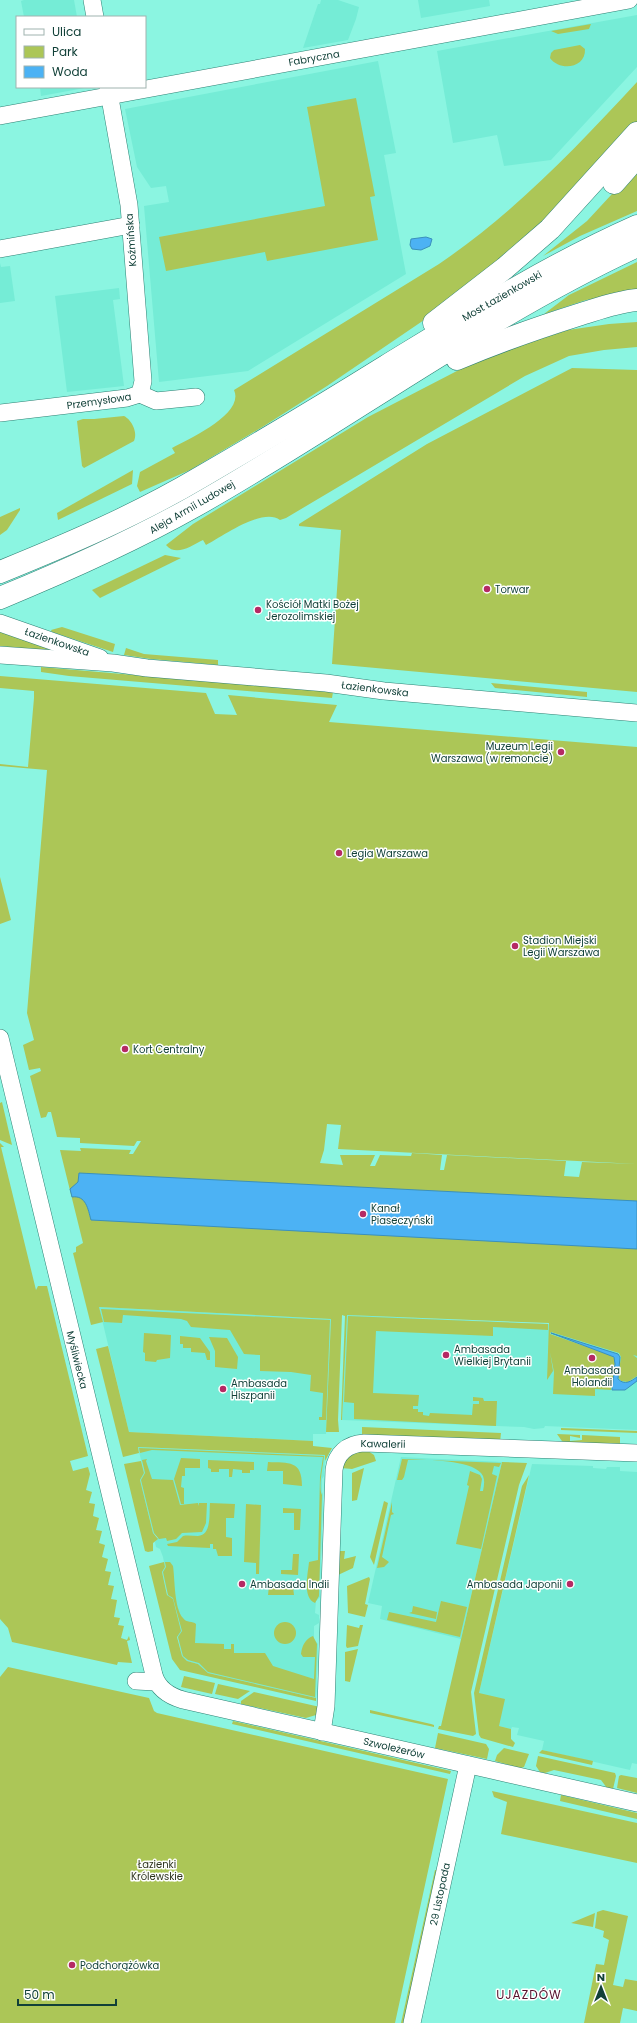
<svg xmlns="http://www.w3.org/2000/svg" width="637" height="2023" font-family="Poppins,sans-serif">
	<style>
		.built { fill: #75ecd6 }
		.green { fill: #acc657 }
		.water { fill: #4cb2f4; stroke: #3a90bc }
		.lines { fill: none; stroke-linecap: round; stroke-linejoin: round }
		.minor-casing { stroke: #2e8174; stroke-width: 18 }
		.major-casing { stroke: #2e8174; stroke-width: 23 }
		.minor { stroke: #fff; stroke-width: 17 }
		.major { stroke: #fff; stroke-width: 22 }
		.poi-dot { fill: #b52a64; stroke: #fff; stroke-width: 1.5 }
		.labels { text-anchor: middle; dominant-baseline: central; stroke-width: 3; stroke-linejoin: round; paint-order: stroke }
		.street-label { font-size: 10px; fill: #114038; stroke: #fff }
		.poi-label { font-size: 10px; fill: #114038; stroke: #fff; text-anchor: start }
		.park-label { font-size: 10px; fill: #2e341d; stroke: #fff }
		.quarter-label { font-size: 12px; letter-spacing: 1px; fill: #56132e; stroke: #fff }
	</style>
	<rect width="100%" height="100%" fill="#8bf5e1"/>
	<g class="built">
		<path d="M24,0h50l3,17h-53l-3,-16z"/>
		<path d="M321,0h17l21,7 -3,12 -8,21 -45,8 15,-44h2z"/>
		<path d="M418,0h71l1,6 -69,12z"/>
		<path d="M637,15v52l-86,93 -47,6 -7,-31 -44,8 -16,-92z"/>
		<path d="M378,61l18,92 -12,2 22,119 -158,97 -89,11 -15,-176 25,-4 -3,-16 -15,2 -14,-21 -12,-58z"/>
		<path d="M40,87h50l-49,9z"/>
		<path d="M0,263l1,4 9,-1 5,35 -15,2z"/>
		<path d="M119,288l1,11 -7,1 11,86 -57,6 -12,-96z"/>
		<path d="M99,1307l232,12 -5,115h-13v7l-184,-9z"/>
		<path d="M347,1315l290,13v102l-92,-4 -1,2 -10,1 -10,-2 -182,-7z"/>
		<path d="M138,1447l187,8 -1,21 -2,3v13l1,2 -3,103 -4,4 -1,12 4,2v8l-5,3v13l4,5 -2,54 -108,-25 -10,-9 -11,-3 -5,-5 -20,-84 3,-5 -2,-10 -3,-8 -4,-2 -1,-5 3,-5 -5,-4 -13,-53 4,-7z"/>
		<path d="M401,1457l101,5 -41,177 -81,-20 2,-13 -14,-3z"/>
		<path d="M532,1464l61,2v2l13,1 1,-2h13v4l17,1v292l-5,-1 -2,7 -88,-20 2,-9 -27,-6 2,-7 -7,-1 -1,2 -12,-3 -20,-33z"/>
	</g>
	<g class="green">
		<path d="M591,24l-2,5 -31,5 -7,-3z"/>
		<path d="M580,45l5,4c1,19 -25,23 -35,9l1,-5 3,-3z"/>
		<path d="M637,82v40l-18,22 -46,51 -121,106 -125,85 -63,40 -74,44 -50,22 -3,-6 3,-14 35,-19 -3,-5c17,-9 73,-34 62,-58l205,-126c75,-51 137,-116 198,-182z"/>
		<path d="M356,98l19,98 -5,1 8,43 -111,21 -2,-9 -99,19 -7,-34 166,-31 -18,-99z"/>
		<path d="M637,167v44l-57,25 -37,20 44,-35z"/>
		<path d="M637,262v30l-51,8 -42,14 25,-19z"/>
		<path d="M637,322v25l-33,3 -35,6 -44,20 -239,142 -6,2c-17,-13 -57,16 -74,25l-3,-5c-12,6 -27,17 -37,5l27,-21 175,-107 114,-59 86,-28 41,-6z"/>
		<path d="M572,368l65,2v322l-305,-28 9,-134 -42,-4v-2l128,-80z"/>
		<path d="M124,416c8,4 14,17 10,25l-50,27 -2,-2 -5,-45 6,-2h11z"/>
		<path d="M133,470l-1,14 -74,36 -1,-7z"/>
		<path d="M20,508v2l-13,20 -7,5v-18z"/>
		<path d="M165,555l16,3 -81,40 -8,-8z"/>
		<path d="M62,627l53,17 -2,8 -61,-20 -1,-2z"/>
		<path d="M0,630l64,22 -64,-6z"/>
		<path d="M126,648l18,6 74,6v5l-67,-6 -27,-4z"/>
		<path d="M41,667l292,25 -1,6 -263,-22 -28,-4z"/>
		<path d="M0,676l206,17 9,21 22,1 -9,-20 109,10 -8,17 308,25v417l-299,-15 3,-24 -14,-1 -3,26 -4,13 23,2 -3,-10h35l-5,11h5l5,-11 31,1 1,-3 30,2 -2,15h4l3,-15 119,6 -2,15 15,1 3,-15 55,2v192l-4,-1 4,3v18l-9,6 -7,-1 -3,-4 3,-20 -2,-4 -68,-21 -1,2 60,21 4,3 1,5 -4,27 -16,-1v7l-42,-2 1,-22 -4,-20 3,19 -6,9 2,-57 -202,-8 -5,105h-1l4,-104 -3,-1 -4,105 1,12h-13l5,-113 -232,-12 4,15 -12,3 -18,-72 3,-1v-5l7,-4 -23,-93 21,1 -1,-3 51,2 -2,4h4l8,-13h-4l-3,5 -54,-3v-5l-23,-1 -6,-25h-3l-2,5 -5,1 -11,-42 11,-5 -1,-3 -11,2 -6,-25 11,-5 -7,-27 20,-243 -47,-4v-2l28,3 6,-69v-7l-34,-3z"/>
		<path d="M491,683l96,9v5l-92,-9z"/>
		<path d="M0,877l11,43 -11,4z"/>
		<path d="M2,1102l10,43 -12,-5v-37z"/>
		<path d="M0,1143l4,4h-3l35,143 2,-4h9l41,170 -18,5 3,10 15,-4 2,7 -4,16 6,2 -3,11 6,1 -2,12 6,2 -3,12 6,1 -3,12 6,2 -3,12 6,2 -3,12 6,1 -3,13 6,1 -3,13 6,1 -3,17 6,1 -2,7 6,1 -3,12 6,2 2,-4 1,4 -3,1 5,22 -14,-1 -1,3 -105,-23 -4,-14 -8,-9z"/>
		<path d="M101,1309l229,11 -4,100h-7v-3h3l1,-24 -13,-2 1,-16 -20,-3 -31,-1v-16l-16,-1 -14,-24 -39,-3 -4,-6 -6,-2 -58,-4 -1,8 -18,-1z"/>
		<path d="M348,1316l200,8v6l-55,-3v9l-117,-5 -3,62 46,2 -1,11h-5v3h5v3h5v3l6,1 1,-3 42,2 1,-11h6v-3h-6v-4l10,1 1,3h13l-1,25 -142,-7v-16l-10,-1z"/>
		<path d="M144,1333l27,2 -1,23 -13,2 -1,2 -11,-1v-8l-2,-1z"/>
		<path d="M180,1336l20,2 10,14v8h-3l-2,-7 -14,-1v-4h-8v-4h-3z"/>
		<path d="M209,1337l18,1 11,19 -1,12 -22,-2v-16z"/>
		<path d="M108,1346l21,86 184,9v5l19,2 -7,13v-6l-187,-8 1,6 -16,4 -27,-108z"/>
		<path d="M362,1427l139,6 -1,9 -138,-5z"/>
		<path d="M561,1428l76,3v2l-76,-3z"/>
		<path d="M557,1434l23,1v3l-10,-2v5l12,-1v-5l38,2v10l-56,-3z"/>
		<path d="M139,1448l185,8c-1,10 -6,32 -2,39l-3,101 -4,7c-13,-5 -7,-30 -6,-41l9,-2 2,-83 3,-20 -171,-7 -12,3z"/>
		<path d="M368,1451l6,4 2,6 -24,8 -11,-1 1,-4 10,-11z"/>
		<path d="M181,1458l19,1v9h-15v8h-3l-1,11 3,1v16h-3l-7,-25z"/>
		<path d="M147,1459l-1,2 6,18 21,1 7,25 18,-2 1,3v-3h8l-1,20 -4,9 -20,1 -6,6 -9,2 -1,-3 -7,1 -5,-6 -13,-53 4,-7 -3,-13z"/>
		<path d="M402,1459l99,4 -2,4 -5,-1 -2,8 5,2 -16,73 -25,-5 13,-58 -2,-1 3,-14 10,4 2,4 -2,12h3c1,-5 2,-10 0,-15 -8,-17 -59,-16 -75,-16l-4,17 -2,3h-5z"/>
		<path d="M208,1460l46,2v8h-4v3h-8v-3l-9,-1 -1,8h-3v-8h-10v3h-8v-3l-3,-1z"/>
		<path d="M141,1461l3,12 -4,7 13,53 5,6 -5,4v8l-5,1 -3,-1 -21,-87z"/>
		<path d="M268,1462c21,1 34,-2 34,24l-19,-2v-13h-16z"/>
		<path d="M502,1462l25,1 -8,22 -48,207 5,42 -3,2 -35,-7 1,-3h2z"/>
		<path d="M364,1468l-7,32 -5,1v-28z"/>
		<path d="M529,1475l-50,218 26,6 -6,27 12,3v10l4,4 -2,4 -32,-9 -2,-3 -5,-42 48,-207z"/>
		<path d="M384,1501l4,2 -14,62 -4,-8z"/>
		<path d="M392,1502v10l2,2 -3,1 -9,42 7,5 -5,5 -7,1z"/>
		<path d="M210,1503l25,1 -1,14h-8v19l6,1v18h-14l-2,-7h-3v-5h-3v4l-42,-2 -1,-2 10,-2 6,-6c5,-1 10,0 15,0 14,-1 11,-23 12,-33z"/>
		<path d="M246,1504l15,1 -2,69h-3v-11l-12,-1z"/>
		<path d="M283,1508l18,1 -1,21h-6v-17h-11z"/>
		<path d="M337,1551h8l-1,8 12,-3 -3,12 -15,7z"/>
		<path d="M293,1554h6l-1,21 -17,-1v-4h11z"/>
		<path d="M164,1562l1,5 -3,5 5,23 6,4 8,32 -4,6 5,19 5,5 11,3 10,9 108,25v3l-136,-31 -8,-11 -23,-93z"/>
		<path d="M165,1562h5l3,4c2,13 1,42 10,52 3,5 10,3 13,6l-1,19 29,1v5h7v-5h3v9h31l8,13 41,13 1,-22h-12l-2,-3c1,-8 4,-15 12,-18l4,8 -2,53 -107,-25 -9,-9 -11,-3 -5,-4 -5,-19 4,-6 -9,-33 -5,-3 -5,-23 3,-5z"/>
		<path d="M369,1577l1,2 -5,25 3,1 -3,12 -17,-4 -1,-27z"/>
		<path d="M269,1586l24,1 1,8h-26z"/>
		<path d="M441,1601l26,6 -7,30 -73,-17 2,-8 47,10z"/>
		<path d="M413,1606l24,6 -1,7 -27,-6 3,-1z"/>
		<circle cx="285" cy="1633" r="11"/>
		<path d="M347,1625l12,3 1,-3h3l-5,21 -11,2 -1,-2z"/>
		<path d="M358,1649l-8,33 -5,-1v-29z"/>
		<path d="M8,1667l141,31 5,13 3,2 291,66 -53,244h-395v-346z"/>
		<path d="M184,1676l31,7 -3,11 -31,-7z"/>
		<path d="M218,1684l32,7 -12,8 -23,-5z"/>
		<path d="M254,1692l66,15 -4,8 -10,3 -65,-14v-3z"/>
		<path d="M370,1710l61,14 3,1v2l-64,-14z"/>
		<path d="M233,1721l218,50 -1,3 -218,-50z"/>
		<path d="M438,1733l48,11 3,5 -2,10 -52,-11z"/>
		<path d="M504,1748l25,6 -5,13 -4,1 -25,-7 2,-6z"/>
		<path d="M542,1750l51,11 -1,4 -53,-12z"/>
		<path d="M538,1756l77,17 1,3 -3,13 -6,-1 -6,-8 -47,-10 -9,3 -5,-1 -4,-6z"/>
		<path d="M621,1775l16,3v15l-20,-5 2,-12z"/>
		<path d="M492,1791l145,32v40l-136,-29 6,-32 -13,-5z"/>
		<path d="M561,1795l76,18v6l-77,-18z"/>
		<path d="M435,1870h3l-34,153h-3z"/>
		<path d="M603,1910l25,6 -15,69 10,2 2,-8 12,2v30l-14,-3 -3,15h-36l12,-59 8,1 5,-25 -6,-3 1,-6 -9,-3 2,-16z"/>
		<path d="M595,1913l-2,14 -22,-4z"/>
	</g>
	<g class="water">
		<path d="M426,237l6,2 -2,7 -9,4 -9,-1 -2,-4 1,-6z"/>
		<path d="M79,1173l558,28v48l-546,-29c-3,-11 -5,-25 -19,-23l-2,-8 8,-7z"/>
		<path d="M551,1333l67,21 2,3 -2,22c7,7 13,2 19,-2v4l-12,9h-13l3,-26 -1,-7z"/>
	</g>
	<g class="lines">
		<defs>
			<g id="minor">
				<path d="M92,0l3,17"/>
				<path d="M108,87l21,118 14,176 -3,13"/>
				<path d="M0,116l629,-116"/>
				<path d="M0,249l131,-24"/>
				<path d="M140,394l16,7 40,-4"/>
				<path d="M0,413l127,-15 13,-4"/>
				<path d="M0,623l100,35"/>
				<path d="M0,655l113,8 34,5 179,15 58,8 253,22"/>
				<path d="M0,1038l154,637c4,14 15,21 29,25l454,103"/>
				<path d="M136,1681l20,1"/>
				<path d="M322,1732l4,-26 8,-236c2,-16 13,-26 30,-27l273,10"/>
				<path d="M412,2023l56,-258"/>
			</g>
			<g id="major">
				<path d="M614,183l23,-26"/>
				<path d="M434,323l71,-55 45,-39 87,-96"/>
				<path d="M457,359c40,-17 80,-31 121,-44 20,-6 38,-13 59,-15"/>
				<path d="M0,572c69,-28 137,-57 201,-95 62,-36 124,-73 185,-111 82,-50 163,-101 251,-140"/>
				<path d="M0,598c68,-28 131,-56 195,-92 149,-84 287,-188 442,-260"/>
			</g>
		</defs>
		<use href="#minor" class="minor-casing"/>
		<use href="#major" class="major-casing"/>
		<use href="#minor" class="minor"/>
		<use href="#major" class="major"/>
	</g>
	<g class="poi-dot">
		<circle cx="487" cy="589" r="4"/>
		<circle cx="258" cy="610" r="4"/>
		<circle cx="561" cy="752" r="4"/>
		<circle cx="339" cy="853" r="4"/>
		<circle cx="515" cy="946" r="4"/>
		<circle cx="125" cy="1049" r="4"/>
		<circle cx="363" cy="1214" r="4"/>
		<circle cx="446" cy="1355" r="4"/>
		<circle cx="592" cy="1358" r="4"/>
		<circle cx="223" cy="1389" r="4"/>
		<circle cx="242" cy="1584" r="4"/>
		<circle cx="570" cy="1584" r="4"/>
		<circle cx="72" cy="1965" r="4"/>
	</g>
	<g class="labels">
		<g class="street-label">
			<text transform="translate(314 58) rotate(-10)">Fabryczna</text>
			<text transform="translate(131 240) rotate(-94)">Koźmińska</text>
			<text transform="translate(502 296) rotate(-30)">Most Łazienkowski</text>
			<text transform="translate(99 401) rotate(-8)">Przemysłowa</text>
			<text transform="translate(192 507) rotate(-30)">Aleja Armii Ludowej</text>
			<text transform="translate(57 642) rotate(19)">Łazienkowska</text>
			<text transform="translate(375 689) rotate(7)">Łazienkowska</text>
			<text transform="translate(77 1360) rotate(76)">Myśliwiecka</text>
			<text transform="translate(383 1444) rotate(1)">Kawalerii</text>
			<text transform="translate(394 1748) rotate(13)">Szwoleżerów</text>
			<text transform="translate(440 1894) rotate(-78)">29 Listopada</text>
		</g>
		<g class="poi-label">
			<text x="495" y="589">Torwar</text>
			<text x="266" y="604">Kościół Matki Bożej<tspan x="266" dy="12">Jerozolimskiej</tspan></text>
			<text x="553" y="746" text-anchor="end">Muzeum Legii<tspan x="553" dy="12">Warszawa (w remoncie)</tspan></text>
			<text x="347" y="853">Legia Warszawa</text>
			<text x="523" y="940">Stadion Miejski<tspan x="523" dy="12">Legii Warszawa</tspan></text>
			<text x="133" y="1049">Kort Centralny</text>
			<text x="371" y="1208">Kanał<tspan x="371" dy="12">Piaseczyński</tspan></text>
			<text x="454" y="1349">Ambasada<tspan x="454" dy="12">Wielkiej Brytanii</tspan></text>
			<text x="592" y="1370" text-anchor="middle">Ambasada<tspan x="592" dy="12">Holandii</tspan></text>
			<text x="231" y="1383">Ambasada<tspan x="231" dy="12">Hiszpanii</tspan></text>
			<text x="250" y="1584">Ambasada Indii</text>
			<text x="562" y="1584" text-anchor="end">Ambasada Japonii</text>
			<text x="80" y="1965">Podchorążówka</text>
		</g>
		<g class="park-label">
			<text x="157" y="1864">Łazienki<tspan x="157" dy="12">Królewskie</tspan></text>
		</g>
		<g class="quarter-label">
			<text x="529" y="1994">UJAZDÓW</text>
		</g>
	</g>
	<rect x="16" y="16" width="130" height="72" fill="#ffffff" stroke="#a0b3af"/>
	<rect x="24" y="29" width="20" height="6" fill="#ffffff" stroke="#a0b3af"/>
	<text x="52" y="36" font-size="12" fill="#114038">Ulica</text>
	<rect x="24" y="46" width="20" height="12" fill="#acc657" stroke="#a0b3af"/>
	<text x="52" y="56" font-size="12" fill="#114038">Park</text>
	<rect x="24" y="66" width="20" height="12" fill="#4cb2f4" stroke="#a0b3af"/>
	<text x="52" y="76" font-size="12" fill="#114038">Woda</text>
	<g transform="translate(601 1987)" stroke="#ffffff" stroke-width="3" paint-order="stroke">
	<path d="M0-3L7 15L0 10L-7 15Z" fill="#114038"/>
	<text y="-6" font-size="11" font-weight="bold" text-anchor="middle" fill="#114038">N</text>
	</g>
	<path d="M18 1999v6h98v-6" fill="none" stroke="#114038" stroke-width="2"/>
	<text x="24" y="1999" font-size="12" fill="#114038" stroke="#ffffff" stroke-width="3" paint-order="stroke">50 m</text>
</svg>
